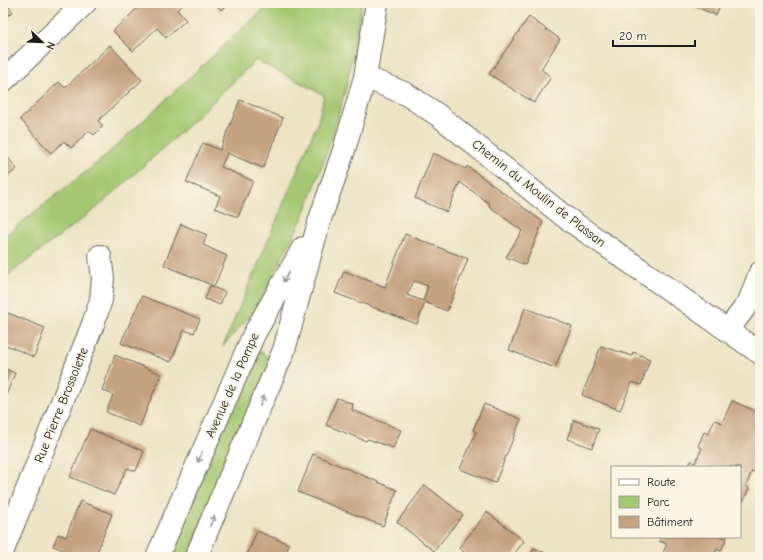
<svg xmlns="http://www.w3.org/2000/svg" width="763" height="560" font-family="'Comic Neue',sans-serif">
	<style>
		.green { fill: #a5c973; stroke: #607248 }
		.building { fill: #c5a280; fill-rule: evenodd }
		.lines { fill: none; stroke-linecap: round; stroke-linejoin: round }
		.street-casing { stroke: #656257; stroke-width: 24 }
		.secondary-casing { stroke: #656257; stroke-width: 24 }
		.street { stroke: #fff; stroke-width: 22 }
		.secondary { stroke: #fff; stroke-width: 22 }
		.oneway { stroke: #999 }
		.labels { text-anchor: middle; dominant-baseline: central; stroke-width: 3.5; stroke-linejoin: round; paint-order: stroke }
		.street-label { font-size: 13px; fill: #1c1c1c; stroke: #fcf5e5 }
	</style>
	<rect width="100%" height="100%" fill="#fcf5e5"/>
	<filter id="ink" filterUnits="userSpaceOnUse"><feTurbulence type="fractalNoise" baseFrequency=".025" numOctaves="2"/><feDisplacementMap in="SourceGraphic" scale="8" xChannelSelector="R" yChannelSelector="G"/><feConvolveMatrix kernelMatrix="1 2 1 2 8 2 1 2 1" color-interpolation-filters="sRGB"/></filter>
	<filter id="wash" filterUnits="userSpaceOnUse"><feTurbulence type="fractalNoise" baseFrequency=".012" numOctaves="4" result="noise"/><feDisplacementMap in="SourceGraphic" scale="16" xChannelSelector="R" yChannelSelector="G"/><feGaussianBlur stdDeviation="0.9" result="paint"/><feColorMatrix in="noise" values="0 0 0 0 0 0 0 0 0 0 0 0 0 0 0 0 0 1.4 0 .05"/><feComposite in="paint" operator="in"/></filter>
	<g filter="url(#wash)">
		<rect width="100%" height="100%" fill="#ede4c4"/>
		<g class="green">
			<path d="M271,3h91l-15,81 -16,57 -27,74 -48,94 -33,37 95,-224 6,-27 -68,-35 -76,73 -81,73 -96,73v-42l99,-78 129,-120z"/>
			<path d="M256,352h6l6,5 2,7 -82,193h-21z"/>
		</g>
		<g id="blocks">
			<g class="building">
				<path d="M3,3h3l7,9 -10,7z"/>
				<path d="M143,3h42l-8,7 9,10 -20,18 -9,-10 -24,23 -20,-20z"/>
				<path d="M214,3h14l-7,7z"/>
				<path d="M686,3h35l-5,12z"/>
				<path d="M529,17l31,22 -19,30 10,8 -17,26 -45,-29z"/>
				<path d="M110,45l32,35 -44,41 5,5 -9,9 -5,-4 -18,17 -7,-7 -13,12 -31,-34 39,-37 6,6z"/>
				<path d="M240,100l43,18 -20,50 -36,-15 -6,14 32,14 -15,36 -23,-9 5,-12 -34,-14 17,-39 17,7z"/>
				<path d="M3,151l14,18 -14,11z"/>
				<path d="M433,153l33,16 1,-3 76,56 -18,43 -19,-8 16,-26 -33,-25 1,-2 -30,-22 -13,30 -32,-14z"/>
				<path d="M181,224l26,11 -4,10 24,11 -13,30 -50,-21z"/>
				<path d="M405,234l63,25 -21,52 -22,-9 -8,22 -82,-31 9,-22 41,16zM414,281l14,5 -5,15 -16,-6z"/>
				<path d="M210,286l15,6 -5,13 -15,-6z"/>
				<path d="M142,296l58,23 -6,14 -10,-3 -13,32 -50,-19z"/>
				<path d="M525,308l47,18 -17,42 -46,-18z"/>
				<path d="M3,311l42,17 -11,29 -30,-13 -1,3z"/>
				<path d="M601,346l31,10 1,-4 17,7 -9,26 -9,-3 -12,28 -38,-15z"/>
				<path d="M115,355l46,19 -21,52 -34,-14 7,-17 -11,-5z"/>
				<path d="M3,368l12,5 -12,29z"/>
				<path d="M337,398l16,6 -1,6 49,20 -8,18 -25,-9 -2,2 -40,-16z"/>
				<path d="M732,401l28,12v42l-1,2 1,1v5l-4,10 -4,-2 -6,15 3,2 -9,20v-41h-52l3,-6 4,2 7,-15 -4,-2 6,-14 4,2 7,-14 7,3z"/>
				<path d="M484,404l37,15 -26,64 -35,-14 16,-37 -3,-2z"/>
				<path d="M574,420l25,9 -7,19 -25,-9z"/>
				<path d="M90,429l54,22 -8,20 -9,-3 -13,27 -44,-18z"/>
				<path d="M313,454l84,36 -14,36 -85,-34z"/>
				<path d="M425,485l38,30 -29,36 -37,-29z"/>
				<path d="M80,501l32,13 -17,43h-14l-28,-11 5,-12 8,3z"/>
				<path d="M487,512l37,29 -12,16h-42l-11,-9z"/>
				<path d="M257,531l32,13 -4,13h-39z"/>
				<path d="M661,537h66l-6,14 -4,-2 -4,8h-52l6,-13 -8,-3z"/>
				<path d="M534,548l20,9h-24z"/>
			</g>
		</g>
	</g>
	<g filter="url(#ink)">
		<use href="#blocks" fill-opacity="0" stroke="#656257" stroke-width="1"/>
		<g class="lines">
			<defs>
				<g id="street">
					<path d="M365,77l41,17 32,21 127,102 195,136"/>
					<path d="M3,81l82,-78"/>
					<path d="M728,330l21,-28 11,-29"/>
					<path d="M3,550l90,-226 8,-24 2,-22 -3,-22"/>
				</g>
				<g id="secondary">
					<path d="M157,557l97,-223 49,-86"/>
					<path d="M196,557l88,-207 36,-131 24,-69 21,-73 12,-74"/>
				</g>
			</defs>
			<use href="#street" class="street-casing"/>
			<use href="#secondary" class="secondary-casing"/>
			<use href="#street" class="street"/>
			<use href="#secondary" class="secondary"/>
		</g>
		<defs><path id="oneway-shaft" d="M-6 0H5M1.5-3L5.5 0L1.5 3" fill="none" stroke-width="1.6" stroke-linecap="round" stroke-linejoin="round"/></defs>
		<g class="oneway">
			<use href="#oneway-shaft" transform="translate(286 277) rotate(120)"/>
			<use href="#oneway-shaft" transform="translate(262 401) rotate(-67)"/>
			<use href="#oneway-shaft" transform="translate(200 457) rotate(113)"/>
			<use href="#oneway-shaft" transform="translate(212 521) rotate(-67)"/>
		</g>
	</g>
	<g class="labels">
		<g class="street-label">
			<text transform="translate(539 193) rotate(38)">Chemin du Moulin de Plassan</text>
			<text transform="translate(232 385) rotate(-66)">Avenue de la Pompe</text>
			<text transform="translate(61 405) rotate(-68)">Rue Pierre Brossolette</text>
		</g>
	</g>
	<rect width="763" height="560" fill="none" stroke="#fcf5e5" stroke-width="16"/>
	<rect x="611" y="466" width="130" height="72" fill="#fcf5e5" stroke="#a29e95"/>
	<rect x="619" y="479" width="20" height="6" fill="#ffffff" stroke="#a29e95"/>
	<text x="647" y="486" font-size="12" fill="#1c1c1c">Route</text>
	<rect x="619" y="496" width="20" height="12" fill="#a5c973" stroke="#a29e95"/>
	<text x="647" y="506" font-size="12" fill="#1c1c1c">Parc</text>
	<rect x="619" y="516" width="20" height="12" fill="#c5a280" stroke="#a29e95"/>
	<text x="647" y="526" font-size="12" fill="#1c1c1c">Bâtiment</text>
	<g transform="translate(42 42) rotate(113)" stroke="#fcf5e5" stroke-width="3" paint-order="stroke">
	<path d="M0-3L7 15L0 10L-7 15Z" fill="#1c1c1c"/>
	<text y="-6" font-size="11" font-weight="bold" text-anchor="middle" fill="#1c1c1c">N</text>
	</g>
	<path d="M613 40v6h82v-6" fill="none" stroke="#1c1c1c" stroke-width="2"/>
	<text x="619" y="40" font-size="12" fill="#1c1c1c" stroke="#fcf5e5" stroke-width="3" paint-order="stroke">20 m</text>
</svg>
